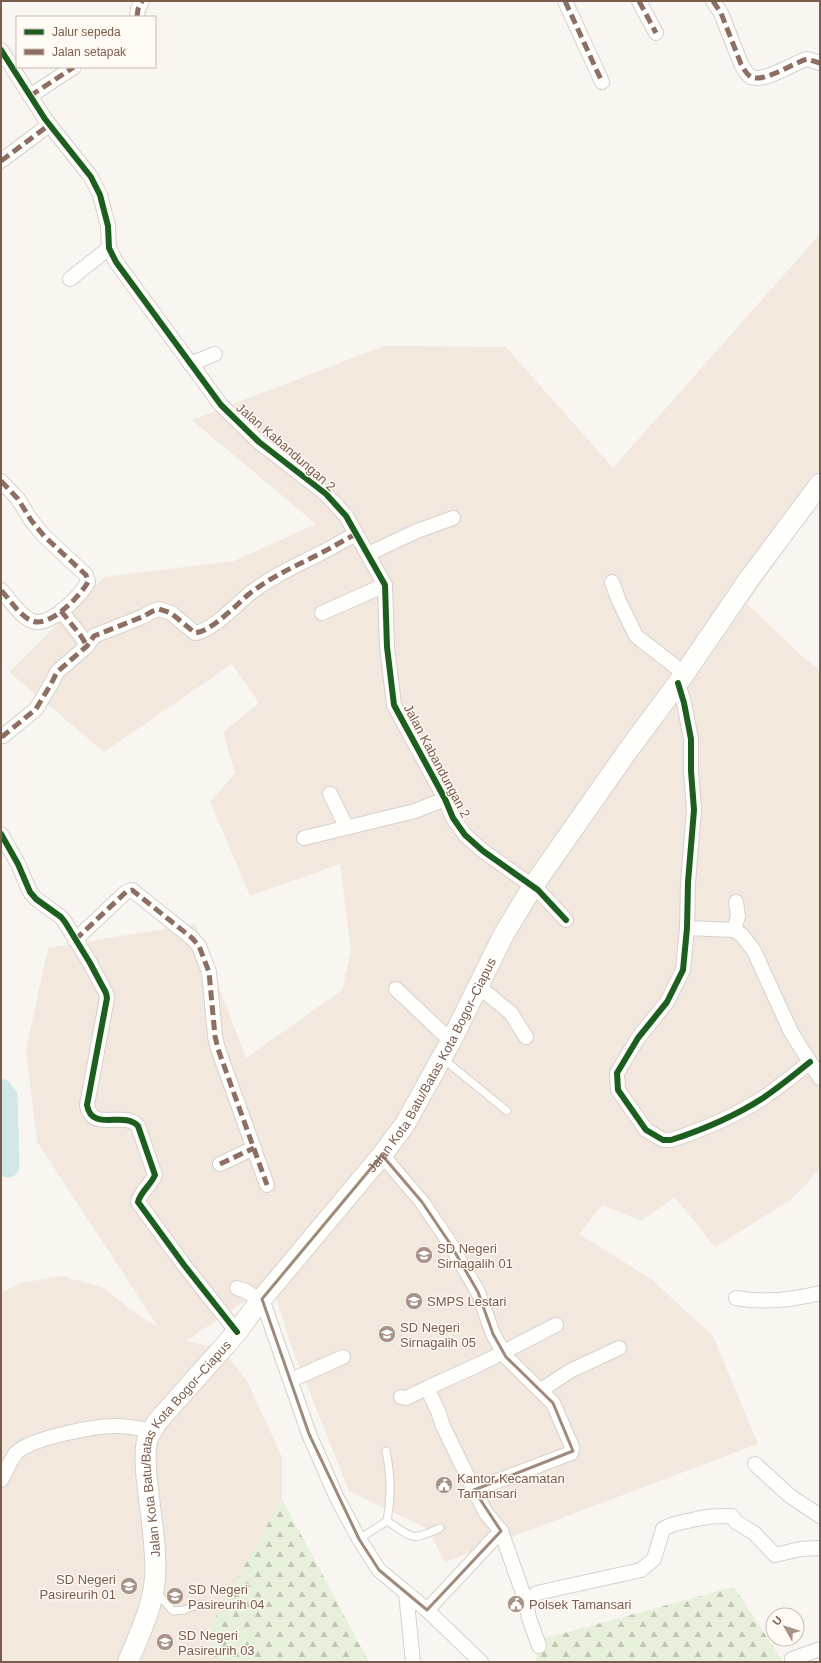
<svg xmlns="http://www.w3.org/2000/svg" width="821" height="1663" font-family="Arial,sans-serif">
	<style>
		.residential { fill: #f2e8de }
		.forest { fill: url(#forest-firs) }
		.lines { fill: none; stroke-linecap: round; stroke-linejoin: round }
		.river { stroke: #d0e8ea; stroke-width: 23 }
		.service-casing { stroke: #d7d1cb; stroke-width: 9 }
		.minor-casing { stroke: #d7d1cb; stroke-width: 16 }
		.secondary-casing { stroke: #d9d2cb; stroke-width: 22 }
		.service { stroke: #fefefd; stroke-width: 7 }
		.minor { stroke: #fefefd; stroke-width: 14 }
		.secondary { stroke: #fefefd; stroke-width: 20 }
		.quiet { stroke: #8d6e63; stroke-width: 5; stroke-dasharray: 10 5; stroke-linecap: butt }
		.cycleway-casing { stroke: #fffaf3; stroke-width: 8 }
		.cycleway { stroke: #1b5e20; stroke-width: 6 }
		.marked { fill: none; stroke: #9f8a7d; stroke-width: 3; stroke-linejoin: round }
		.labels { text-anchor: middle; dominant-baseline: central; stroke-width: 3; stroke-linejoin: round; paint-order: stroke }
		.street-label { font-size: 13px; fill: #7a5c4d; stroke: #fffaf3 }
		.poi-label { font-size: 13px; fill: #7a5c4d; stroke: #fffaf3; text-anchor: start }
	</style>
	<defs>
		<pattern id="forest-firs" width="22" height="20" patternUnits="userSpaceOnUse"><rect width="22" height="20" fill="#e7f0db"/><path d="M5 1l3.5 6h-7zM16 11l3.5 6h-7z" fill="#c0c6b4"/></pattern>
	</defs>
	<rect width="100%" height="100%" fill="#f9f5f0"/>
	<path class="residential" d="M820,234v263l-73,107 58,55 15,11v499l-28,30 -77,48 -40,-50 -34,24 -39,-16 -23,29 72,45 62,57 45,108 -313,118 -17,-33 -79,-38 -59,-148 -18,-60 -86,58 36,8 25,32 35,76v42l9,38 -48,125h-242v-369l19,-10 42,-7 42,12 28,23 27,17 -122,-186 -11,-92 22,-102 147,-24 51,134 96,-68 9,-39 -11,-87 -90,32 -40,-94 25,-29 -12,-41 36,-29 -27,-39 -128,88 -95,-80 95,-95 130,-16 82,-37 -124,-104 192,-74 122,1 107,121z"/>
	<g class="forest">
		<path d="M282,1499l87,163h-152l-11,-28z"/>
		<path d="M734,1587l49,75h-247l2,-22z"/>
	</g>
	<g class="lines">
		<path class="river" d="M1,1090l5,6 2,70"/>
		<defs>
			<g id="service">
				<path d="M442,1058l65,53"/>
				<path d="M387,1521c27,17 23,21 53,7"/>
				<path d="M359,1539l28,-18c5,-25 4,-46 -1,-70"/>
				<path d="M157,1593l16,18 11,-1 15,-6"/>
			</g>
			<g id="minor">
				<path d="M565,1l37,81"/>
				<path d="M639,1l17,32"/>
				<path d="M713,1l8,12 20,51c3,5 5,10 10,13 13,6 42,-14 56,-18l13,4"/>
				<path d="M137,17l1,-8 4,-8"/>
				<path d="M1,50l44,69 46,58 9,18 8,31 1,22 7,14 105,143 38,37 67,52 20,22 39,69 2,62 7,58 51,94 8,19 12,17 18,16 55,39 28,30"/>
				<path d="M30,96l44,-29"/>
				<path d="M1,161l48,-36"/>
				<path d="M70,279l39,-31"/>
				<path d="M190,364l25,-10"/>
				<path d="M1,481l17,18 13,21 13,16 42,39 2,7c-8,14 -38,46 -56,39 -12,-5 -22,-21 -31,-31"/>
				<path d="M368,554l49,-23 36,-13"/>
				<path d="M612,582l7,19 17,35 49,38"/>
				<path d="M61,611l20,25 6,10"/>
				<path d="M322,613l63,-28"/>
				<path d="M678,683l6,20 7,36v32l3,39 -6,72 -1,46 -4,42 -16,32 -29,36 -21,35 1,17 28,40 17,10h8c31,-10 64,-24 92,-42 16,-11 31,-23 47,-36"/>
				<path d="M1,735l2,1 33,-27 15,-25 6,-12 30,-26 7,-10 48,-19 11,-6 6,-2 12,4 24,20c17,-2 41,-28 54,-39 23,-18 47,-28 72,-41 12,-6 23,-13 35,-19"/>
				<path d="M330,794l16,32"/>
				<path d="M1,834l17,30 12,28 6,7 25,18 4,5 25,41 16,30 1,5 -20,107c5,28 37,5 51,21l17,49c-4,10 -14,16 -17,27l46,63 53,67"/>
				<path d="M304,838l111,-27 30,-12"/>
				<path d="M687,928l47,2 8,5 12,16 37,81 29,46"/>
				<path d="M734,930l4,-14 -2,-14"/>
				<path d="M75,940l51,-48 6,-2 60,48 7,8 10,26 6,64 3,13 49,136"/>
				<path d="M478,986l33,27 15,24"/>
				<path d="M396,989l55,52"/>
				<path d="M382,1155l40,47 27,40 29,50 15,42 13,23 47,46 19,44 -1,6 -97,37"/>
				<path d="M220,1164l34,-16"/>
				<path d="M237,1288l9,3 14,10"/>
				<path d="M736,1298c28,5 56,2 84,-5"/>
				<path d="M262,1299l47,135 27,62 23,43 20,31 48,40 54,52"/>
				<path d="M291,1380l52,-23"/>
				<path d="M541,1390l29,-19 49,-23"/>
				<path d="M401,1397l5,1 21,-10"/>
				<path d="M755,1464l35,32 30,20"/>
				<path d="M1,1480c5,-9 9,-19 15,-27 15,-15 81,-28 102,-27 12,0 23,3 34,5"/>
				<path d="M501,1531l25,71 11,-9 104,-23 13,-11 9,-30c12,-7 17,-6 29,-9 15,-4 25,-4 40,-4l4,6 18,11 21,22 25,-6 20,-1"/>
				<path d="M406,1593l7,69"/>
				<path d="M526,1602l3,16 10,28"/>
				<path d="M427,1610l74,-79 -15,-18 -12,-23 -31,-64 -5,-15 -11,-23 53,-24 76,-39"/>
				<path d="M792,1659l28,-10"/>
			</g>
			<g id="secondary">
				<path id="s1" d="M128,1662c11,-27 25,-55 27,-84 2,-29 -4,-59 -7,-89 -2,-15 -4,-33 -1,-48 2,-7 7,-13 10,-19l80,-90 23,-31 122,-146 23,-31 46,-83 53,-107 29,-48 96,-137 49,-66 69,-101 73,-98"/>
			</g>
		</defs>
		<use href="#service" class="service-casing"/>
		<use href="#minor" class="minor-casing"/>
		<use href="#secondary" class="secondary-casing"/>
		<use href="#service" class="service"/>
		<use href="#minor" class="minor"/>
		<use href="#secondary" class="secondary"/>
		<g class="quiet">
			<path d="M565,1l37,81"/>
			<path d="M639,1l17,32"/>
			<path d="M713,1l8,12 20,51c3,5 5,10 10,13 13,6 42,-14 56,-18l13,4"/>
			<path d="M137,17l1,-8 4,-8"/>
			<path d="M30,96l44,-29"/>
			<path d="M1,161l48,-36"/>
			<path d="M1,481l17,18 13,21 13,16 42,39 2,7c-8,14 -38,46 -56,39 -12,-5 -22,-21 -31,-31"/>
			<path d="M61,611l20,25 6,10"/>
			<path d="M1,735l2,1 33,-27 15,-25 6,-12 30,-26 7,-10 48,-19 11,-6 6,-2 12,4 24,20c17,-2 41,-28 54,-39 23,-18 47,-28 72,-41 12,-6 23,-13 35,-19"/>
			<path d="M75,940l51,-48 6,-2 60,48 7,8 10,26 6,64 3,13 49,136"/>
			<path d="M220,1164l34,-16"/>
		</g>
		<defs>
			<g id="cycleway">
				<path d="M1,50l44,69 46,58 9,18 8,31 1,22 7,14 105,143 38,37 67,52 20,22 39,69 2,62 7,58 51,94 8,19 12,17 18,16 55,39 28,30"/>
				<path d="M678,683l6,20 7,36v32l3,39 -6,72 -1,46 -4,42 -16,32 -29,36 -21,35 1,17 28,40 17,10h8c31,-10 64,-24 92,-42 16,-11 31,-23 47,-36"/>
				<path d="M1,834l17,30 12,28 6,7 25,18 4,5 25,41 16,30 1,5 -20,107c5,28 37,5 51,21l17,49c-4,10 -14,16 -17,27l46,63 53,67"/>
			</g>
		</defs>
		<use href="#cycleway" class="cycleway-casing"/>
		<use href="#cycleway" class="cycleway"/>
	</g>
	<path class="marked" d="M382,1155l40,47 27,40 29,50 15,42 13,23 47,46 20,48 -99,39 27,41 -74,79 -48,-40 -20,-31 -50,-105 -47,-135z"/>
	<defs>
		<symbol id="school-disc" viewBox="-11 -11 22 22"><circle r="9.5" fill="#a69286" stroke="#fffaf3"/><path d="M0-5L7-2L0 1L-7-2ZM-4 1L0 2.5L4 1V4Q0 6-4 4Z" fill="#fff"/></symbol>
		<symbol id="civic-disc" viewBox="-11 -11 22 22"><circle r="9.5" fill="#a69286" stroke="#fffaf3"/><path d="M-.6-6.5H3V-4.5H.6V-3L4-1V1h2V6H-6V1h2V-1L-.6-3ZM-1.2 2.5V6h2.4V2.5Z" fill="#fff"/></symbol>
	</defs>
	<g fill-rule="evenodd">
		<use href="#school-disc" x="414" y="1245" width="20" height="20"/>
		<use href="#school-disc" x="404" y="1291" width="20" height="20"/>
		<use href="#school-disc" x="377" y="1324" width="20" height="20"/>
		<use href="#civic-disc" x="434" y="1475" width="20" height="20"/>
		<use href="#school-disc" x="119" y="1576" width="20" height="20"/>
		<use href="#school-disc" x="165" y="1586" width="20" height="20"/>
		<use href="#civic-disc" x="506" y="1594" width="20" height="20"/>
		<use href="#school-disc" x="155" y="1632" width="20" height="20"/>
	</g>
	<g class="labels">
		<g class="street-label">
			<text transform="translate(286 447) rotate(41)">Jalan Kabandungan 2</text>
			<text transform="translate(437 761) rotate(62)">Jalan Kabandungan 2</text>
			<text stroke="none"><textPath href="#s1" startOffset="700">Jalan Kota Batu/Batas Kota Bogor–Ciapus</textPath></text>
			<text stroke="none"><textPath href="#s1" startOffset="232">Jalan Kota Batu/Batas Kota Bogor–Ciapus</textPath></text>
		</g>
		<g class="poi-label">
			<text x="437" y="1248">SD Negeri<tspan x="437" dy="15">Sirnagalih 01</tspan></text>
			<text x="427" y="1301">SMPS Lestari</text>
			<text x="400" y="1327">SD Negeri<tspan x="400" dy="15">Sirnagalih 05</tspan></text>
			<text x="457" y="1478">Kantor Kecamatan<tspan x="457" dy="15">Tamansari</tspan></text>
			<text x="116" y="1579" text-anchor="end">SD Negeri<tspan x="116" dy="15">Pasireurih 01</tspan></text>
			<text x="188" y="1589">SD Negeri<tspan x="188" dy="15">Pasireurih 04</tspan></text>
			<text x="529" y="1604">Polsek Tamansari</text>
			<text x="178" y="1635">SD Negeri<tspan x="178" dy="15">Pasireurih 03</tspan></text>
		</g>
	</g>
	<rect width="821" height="1663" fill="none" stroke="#7a5c4d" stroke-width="4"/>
	<rect x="16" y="16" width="140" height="52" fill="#fffaf3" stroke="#cabbb1"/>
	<rect x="24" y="29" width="20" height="6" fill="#1b5e20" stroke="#cabbb1"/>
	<text x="52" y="36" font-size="12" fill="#7a5c4d">Jalur sepeda</text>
	<rect x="24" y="49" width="20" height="6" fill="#8d6e63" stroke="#cabbb1"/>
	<text x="52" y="56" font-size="12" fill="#7a5c4d">Jalan setapak</text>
	<g transform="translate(785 1627) rotate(309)"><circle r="19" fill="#fffaf3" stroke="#cabbb1"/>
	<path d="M0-3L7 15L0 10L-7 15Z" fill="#a69286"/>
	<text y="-6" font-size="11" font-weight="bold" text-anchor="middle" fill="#7a5c4d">U</text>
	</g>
</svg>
